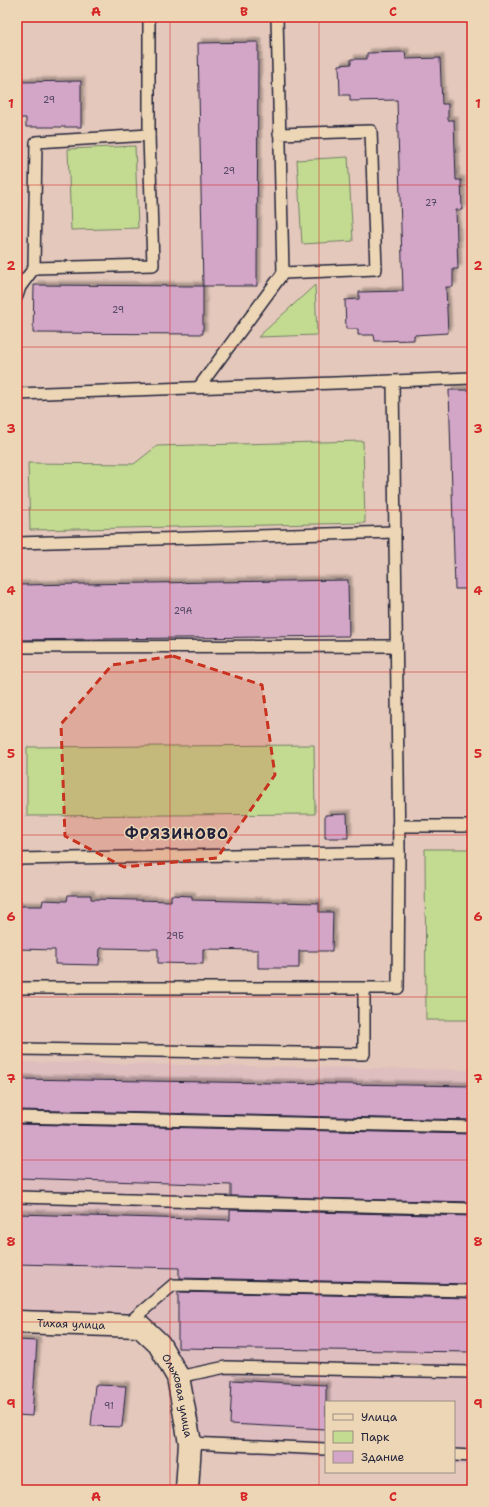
<svg xmlns="http://www.w3.org/2000/svg" width="489" height="1507" font-family="'Shantell Sans',sans-serif">
	<style>
		.built { fill: #dfbebf }
		.green { fill: #c3db91; stroke: #727e66 }
		.building { fill: #d3a6c8; stroke: #22223b; filter: url(#shadow) }
		.lines { fill: none; stroke-linecap: round; stroke-linejoin: round }
		.lane-casing { stroke: #22223b; stroke-width: 14 }
		.street-casing { stroke: #22223b; stroke-width: 25 }
		.lane { stroke: #ecd6b5; stroke-width: 11 }
		.street { stroke: #ecd6b5; stroke-width: 22 }
		.marked { fill: #c8321e; fill-opacity: 0.2; stroke: #c8321e; stroke-width: 3; stroke-dasharray: 8 5; stroke-linejoin: round }
		.grid { fill: none; stroke: #d62828; stroke-width: 1; stroke-opacity: 0.55 }
		.labels { text-anchor: middle; dominant-baseline: central; stroke-width: 3; stroke-linejoin: round; paint-order: stroke }
		.number-label { font-size: 9px; fill: #4e435e }
		.street-label { font-size: 11px; fill: #22223b; stroke: #ecd6b5 }
		.district-label { font-size: 15px; font-weight: bold; letter-spacing: 1px; fill: #22223b; stroke: #ecd6b5 }
		.neatline { fill: none; stroke: #d62828; stroke-width: 1.5 }
		.grid-label { font-size: 13px; text-anchor: middle; font-weight: bold; fill: #d62828 }
	</style>
	<defs>
		<filter id="shadow"><feDropShadow dx="3.5" dy="-3.5" stdDeviation="1" flood-color="#0004"/></filter>
	</defs>
	<rect width="100%" height="100%" fill="#e4c8bb"/>
	<filter id="ink" filterUnits="userSpaceOnUse"><feTurbulence type="fractalNoise" baseFrequency=".025" numOctaves="2"/><feDisplacementMap in="SourceGraphic" scale="8" xChannelSelector="R" yChannelSelector="G"/><feConvolveMatrix kernelMatrix="1 2 1 2 8 2 1 2 1" color-interpolation-filters="sRGB"/></filter>
	<g filter="url(#ink)">
		<path class="built" d="M17,1062l455,8v396l-18,-1v-63h-128v56l-127,-7 -34,-111 -148,-26z"/>
		<g class="green">
			<path d="M469,83h3v86z"/>
			<path d="M135,146l3,82 -67,2 -3,-81z"/>
			<path d="M348,157l5,84 -51,3 -5,-84z"/>
			<path d="M315,285l2,50 -59,2z"/>
			<path d="M363,441l2,82 -335,7 -2,-67 106,1 23,-18z"/>
			<path d="M314,745l1,69 -288,2v-69z"/>
			<path d="M425,849h47v171h-46z"/>
		</g>
		<g class="building">
			<path d="M258,42l-1,244h-54l-5,-243z"/>
			<path d="M405,52l1,7 34,-1 2,46h6v16h6l2,60h5l1,30h-6l2,59h-5v18h-7l2,46 -34,2v5l-39,1 -1,-6h-16v-6h-12l-1,-29 14,-1v-7l44,-1 -6,-191 -47,1v-6h-10l-1,-30 12,-1v-5h16v-6z"/>
			<path d="M81,81v46h-55v-9h-9v-36z"/>
			<path d="M34,285l169,1v48l-170,-1z"/>
			<path d="M449,390h23v199h-17z"/>
			<path d="M348,580l1,56 -332,4v-55z"/>
			<path d="M347,814l1,24h-23v-23z"/>
			<path d="M68,895h23v4l45,1 35,1v-6l21,1v4l127,3v9h14l-1,39h-33v17h-41v-18l-55,-1v15l-45,-1v-14l-58,-1 -1,17 -44,-1v-14l-38,-1v-43h25l1,-6 24,1z"/>
			<path d="M17,1079l455,7v34l-455,-10z"/>
			<path d="M17,1124l455,10v68l-241,-6v-11l-214,-7z"/>
			<path d="M230,1210l242,6v68l-293,-6v-10l-162,-4v-50l213,6z"/>
			<path d="M178,1292l294,6v54l-294,-4z"/>
			<path d="M17,1340l20,1 -5,75 -15,-1z"/>
			<path d="M232,1380l94,5v44l-96,-5z"/>
			<path d="M95,1385l31,1 -4,41 -31,-1z"/>
		</g>
		<g class="lines">
			<defs>
				<g id="lane">
					<path d="M277,17l6,256 93,-4 -5,-138 -92,3"/>
					<path d="M34,268l2,-126 113,-7"/>
					<path d="M17,296l3,-9 14,-19 119,-3 -4,-130v-118"/>
					<path d="M393,381l79,-3"/>
					<path d="M199,387l84,-114"/>
					<path d="M17,394l376,-13 6,471 -1,136h-381"/>
					<path d="M17,543l378,-11"/>
					<path d="M17,647l378,-1"/>
					<path d="M398,826h74"/>
					<path d="M17,859l382,-7"/>
					<path d="M17,1049l347,5v-65"/>
					<path d="M17,1117l455,10"/>
					<path d="M17,1197l455,12"/>
					<path d="M127,1324l46,-39 299,6"/>
					<path d="M178,1377l48,-10 246,5"/>
					<path d="M190,1443l136,6"/>
					<path d="M454,1455l18,1"/>
				</g>
				<g id="street">
					<path id="s1" d="M17,1322l123,4 19,18 19,33 12,66 -3,47"/>
				</g>
			</defs>
			<use href="#lane" class="lane-casing"/>
			<use href="#street" class="street-casing"/>
			<use href="#lane" class="lane"/>
			<use href="#street" class="street"/>
		</g>
	</g>
	<path class="marked" d="M173,656l89,29 13,90 -58,83 -93,9 -59,-31 -4,-112 51,-59z"/>
	<path class="grid" d="M170,17v1473M319,17v1473M17,185h455M17,347h455M17,510h455M17,672h455M17,835h455M17,997h455M17,1160h455M17,1322h455"/>
	<g class="labels">
		<g class="number-label">
			<text x="49" y="100">29</text>
			<text x="229" y="171">29</text>
			<text x="431" y="203">27</text>
			<text x="118" y="310">29</text>
			<text x="183" y="611">29А</text>
			<text x="175" y="936">29Б</text>
			<text x="109" y="1406">91</text>
		</g>
		<g class="street-label">
			<text stroke="none"><textPath href="#s1" startOffset="54">Тихая улица</textPath></text>
			<text stroke="none"><textPath href="#s1" startOffset="205">Ольховая улица</textPath></text>
		</g>
		<g class="district-label">
			<text x="177" y="834">ФРЯЗИНОВО</text>
		</g>
	</g>
	<rect width="489" height="1507" fill="none" stroke="#ecd6b5" stroke-width="44"/>
	<rect x="325" y="1401" width="130" height="72" fill="#ecd6b5" stroke="#9b8e84"/>
	<rect x="333" y="1414" width="20" height="6" fill="#ecd6b5" stroke="#9b8e84"/>
	<text x="361" y="1421" font-size="12" fill="#22223b">Улица</text>
	<rect x="333" y="1431" width="20" height="12" fill="#c3db91" stroke="#9b8e84"/>
	<text x="361" y="1441" font-size="12" fill="#22223b">Парк</text>
	<rect x="333" y="1451" width="20" height="12" fill="#d3a6c8" stroke="#9b8e84"/>
	<text x="361" y="1461" font-size="12" fill="#22223b">Здание</text>
	<rect x="22" y="22" width="445" height="1463" class="neatline"/>
	<g class="grid-label">
		<text x="96" y="16">A</text>
		<text x="244" y="16">B</text>
		<text x="393" y="16">C</text>
		<text x="11" y="108">1</text>
		<text x="478" y="108">1</text>
		<text x="11" y="270">2</text>
		<text x="478" y="270">2</text>
		<text x="11" y="433">3</text>
		<text x="478" y="433">3</text>
		<text x="11" y="595">4</text>
		<text x="478" y="595">4</text>
		<text x="11" y="758">5</text>
		<text x="478" y="758">5</text>
		<text x="11" y="921">6</text>
		<text x="478" y="921">6</text>
		<text x="11" y="1083">7</text>
		<text x="478" y="1083">7</text>
		<text x="11" y="1246">8</text>
		<text x="478" y="1246">8</text>
		<text x="11" y="1408">9</text>
		<text x="478" y="1408">9</text>
		<text x="96" y="1501">A</text>
		<text x="244" y="1501">B</text>
		<text x="393" y="1501">C</text>
	</g>
</svg>
